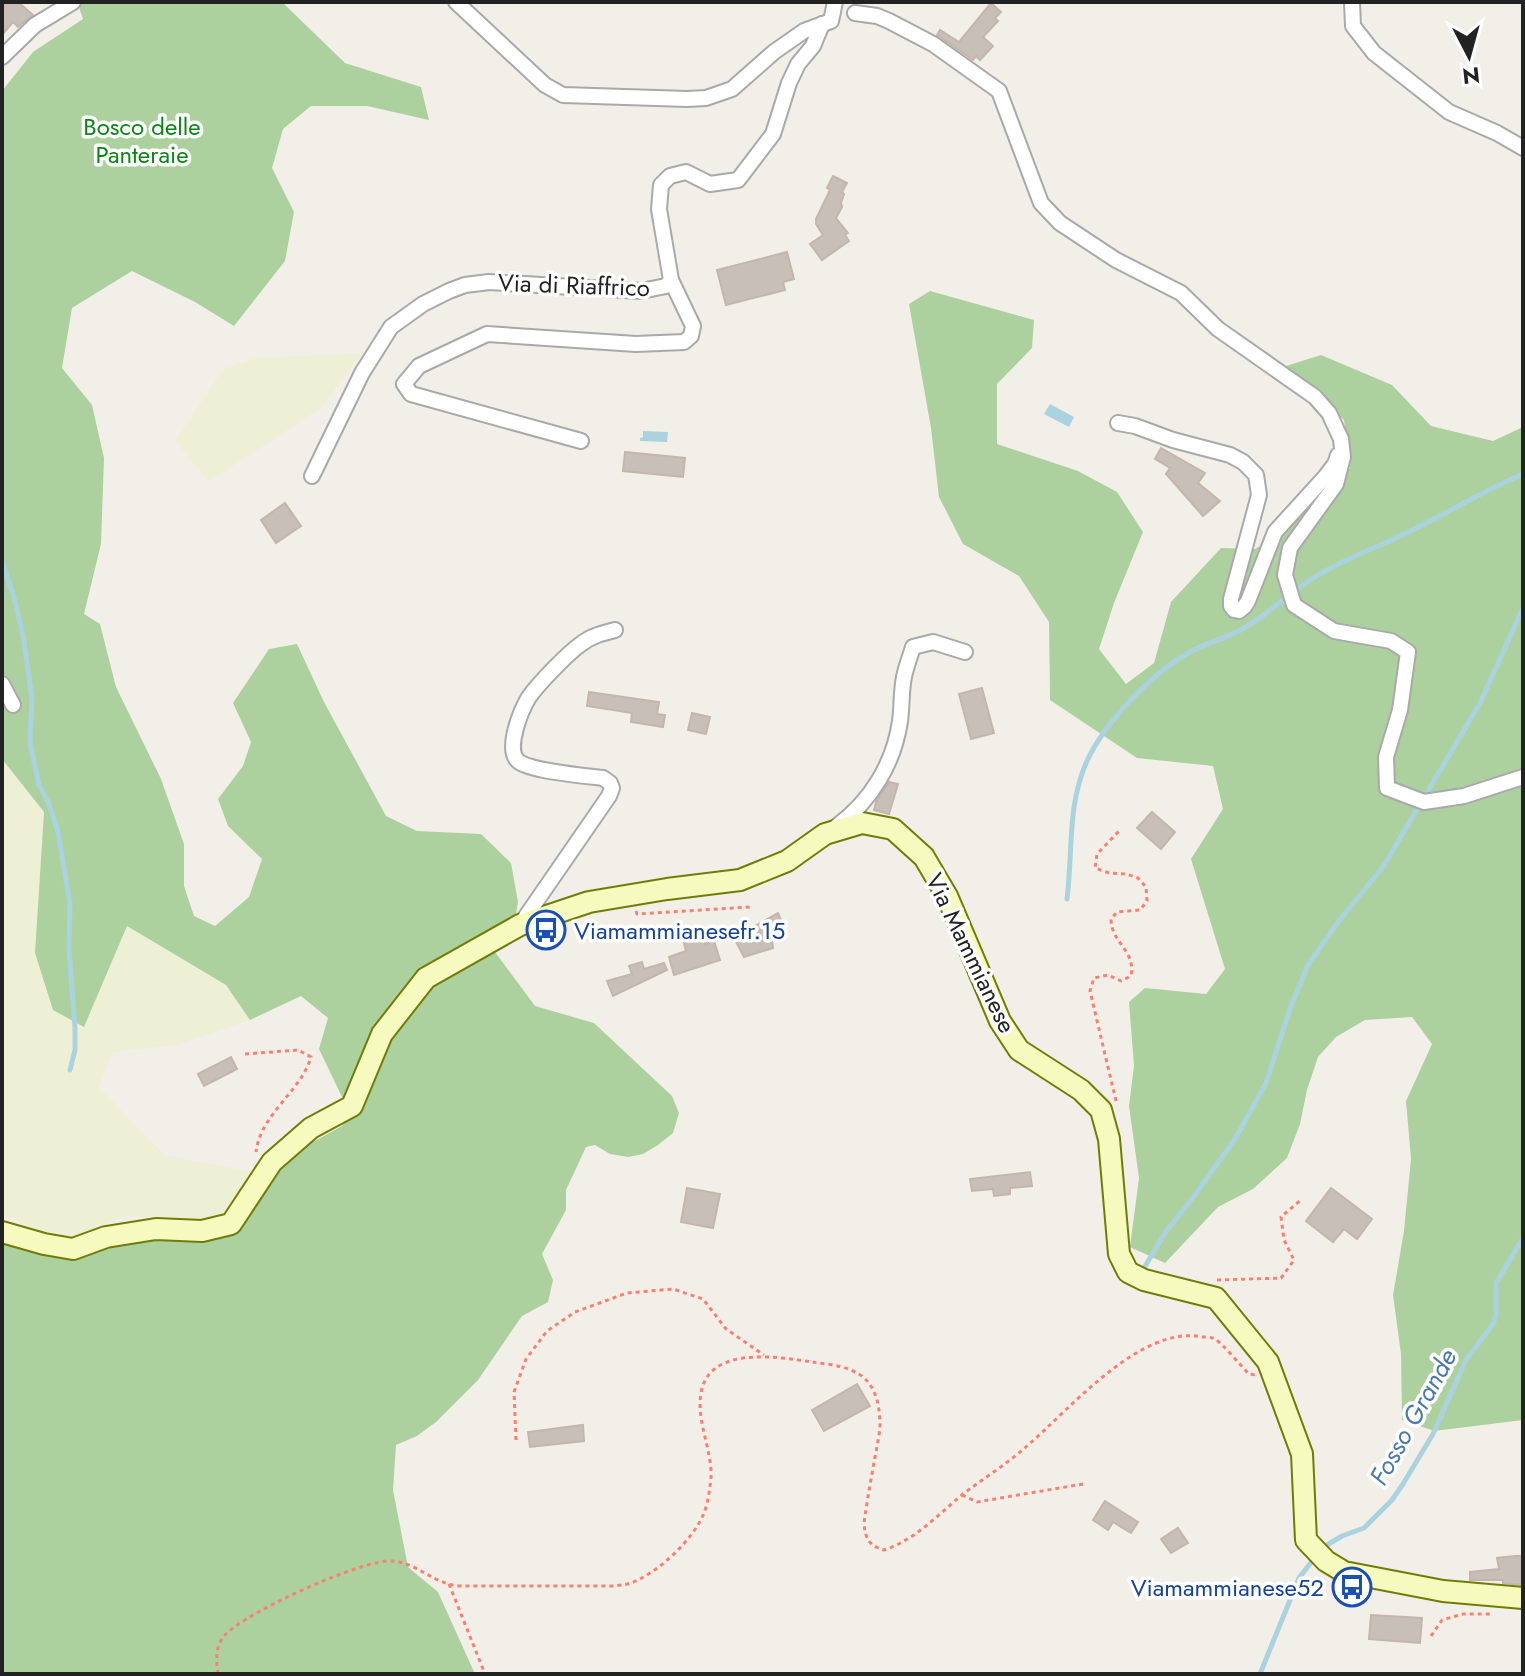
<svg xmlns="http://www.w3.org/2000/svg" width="1525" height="1676" font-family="Jost,sans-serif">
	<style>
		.farmland { fill: #eef0d5 }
		.forest { fill: #add19e }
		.water { fill: #aad3df }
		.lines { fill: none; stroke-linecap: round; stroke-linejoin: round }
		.stream { stroke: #aad3df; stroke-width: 5 }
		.building { fill: #c7bfb8; stroke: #c4b6ab; stroke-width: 2 }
		.minor-casing { stroke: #a9a9a9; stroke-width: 18 }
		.secondary-casing { stroke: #707d05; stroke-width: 24 }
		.path { stroke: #fa8072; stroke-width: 3; stroke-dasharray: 4 4; stroke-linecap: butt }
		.minor { stroke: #fff; stroke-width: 14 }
		.secondary { stroke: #f7fabf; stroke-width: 20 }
		.labels { text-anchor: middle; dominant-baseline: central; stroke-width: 7; stroke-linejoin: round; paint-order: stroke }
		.park-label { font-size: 24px; fill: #0c8416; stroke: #fff }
		.street-label { font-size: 24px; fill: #222; stroke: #fff }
		.transit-label { font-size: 24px; fill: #164399; stroke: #fff; text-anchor: start }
		.water-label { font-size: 26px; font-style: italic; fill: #4a7aab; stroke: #fff }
	</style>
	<rect width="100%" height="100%" fill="#f2efe9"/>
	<g class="farmland">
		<path d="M362,353l-40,54 -113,75 -34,-41 48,-72 33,-11z"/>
		<path d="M2,759l42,53 -2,44 42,170 43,-100 99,59 24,35 -73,25 -65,7 -13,35 65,68 90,17 -18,34 -25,15 -85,-5 -57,24 -28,-6 -27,-16 -12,-3z"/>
	</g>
	<g class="forest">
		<path d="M77,2h205l63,61 76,24 8,33 -62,-14h-56l-28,23 -11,39 22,44 -9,49 -51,65 -39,-24 -63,-31 -60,37 -10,60 30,37 12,53 -3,86 -17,70 16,10 16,63 45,92 23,65v42l10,30 21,10 34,-29 13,-38 -34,-33 -10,-27 25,-33 8,-24 -18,-39 36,-54 28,-5 27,58 62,114 31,15 64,3 30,29 7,39 -3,18 -100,58 -72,121 -24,-50 9,-31 -27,-22 -51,24 -24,-35 -99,-59 -43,101 -31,-17 -18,-57 9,-141 -42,-53v-668l31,-39 50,-33z"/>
		<path d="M930,291l104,29 -2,28 -35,36v60l81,27 39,21 26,40 -29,71 -15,46 27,35 28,-21 17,-61 50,-54 34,1 31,-18 64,-63 -6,-48 -58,-54 35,-11 71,30 39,41 62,15 30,-14v993l-89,11 -32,-11 -1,-66 -8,-59 11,-64 7,-72 -5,-58 26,-57 -20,-27 -47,3 -29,17 -18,20 -11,33 -7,34 -13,34 -34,31 -35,18 -53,56 -35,-16 9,-69 -10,-72 5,-40 -5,-64 16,-14 61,6 19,-25 -34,-110 32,-50 -10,-43 -76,-8 -87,-58 -1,-78 -30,-46 -56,-32 -24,-47 -8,-69 -22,-124z"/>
		<path d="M492,948l43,58 59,17 78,73 7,17 -6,20 -15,12 -15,9 -15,3 -18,-3 -15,-9 -9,2 -20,43v20l-24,44 11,26 -5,22 -26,14 -44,64 -42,42 -19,14 -21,9 -3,45 15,77 30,25 37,82h-473v-431l11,1 38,11 32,1 50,-18h77l48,-40 33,-44 51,-28 24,-29 32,-71 37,-42z"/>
	</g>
	<g class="water">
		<path d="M1050,404l24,13 -5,10 -25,-13z"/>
		<path d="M643,431l25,1 -1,10 -27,-1v-3l3,-1z"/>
	</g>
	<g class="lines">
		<g class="stream">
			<path d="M2,561l13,40 8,34 9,64 -2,38 1,11 8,37 10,19 9,28 12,72 -1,46 6,78v22l-5,20"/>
			<path d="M1067,899c6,-47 0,-94 20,-138 18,-39 65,-88 103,-109 18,-10 38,-14 56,-25 24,-15 45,-35 69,-50 29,-18 63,-30 94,-45 38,-19 74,-41 114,-58"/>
			<path d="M1144,1268l21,-35 30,-38 40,-56 31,-56 25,-77 17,-41 30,-43 45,-55 97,-164 43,-95"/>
			<path d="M1322,1548l20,-12 22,-8 28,-28 11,-16 30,-50 33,-74 27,-36 3,-8v-33l27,-45"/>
			<path d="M1260,1674l39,-96 17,-22"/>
		</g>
	</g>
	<g class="building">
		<path d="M6,2h12l15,13 -15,12 -5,-5 -11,13v-28z"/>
		<path d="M991,3l10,9 -6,6 3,3 -15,16 10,9 -13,14 -4,-4 -3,4 -36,-25 3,-5 19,12z"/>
		<path d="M833,176l14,7 -5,9 2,2 -3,9 1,4 -6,11 12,15 -3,2 4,6 -27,19 -12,-16 13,-9 -7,-11v-5l14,-29 -3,-2z"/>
		<path d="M787,252l7,27 -11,3 2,8 -59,15 -9,-35z"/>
		<path d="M1161,448l44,25 -7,10 22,18 -17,15 -37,-42 4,-6 -15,-9z"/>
		<path d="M625,452l60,6 -2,19 -60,-6z"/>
		<path d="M285,503l16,23 -25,17 -15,-23z"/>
		<path d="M982,688l12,45 -23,6 -12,-45z"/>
		<path d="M589,692l70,10 -2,12 8,1 -2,12 -32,-5 1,-9 -45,-7z"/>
		<path d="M692,713l18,4 -4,17 -18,-4z"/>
		<path d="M889,782l9,2 -9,30 -15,-4 2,-8z"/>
		<path d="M1152,812l23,20 -14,17 -24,-21z"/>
		<path d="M778,913l5,12 -12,8 2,15 -29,9 -10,-19z"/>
		<path d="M704,937l2,7 8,-3 6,19 -46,15 -5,-18 17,-6 -2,-8z"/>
		<path d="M642,962l2,7 20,-6 3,7 -54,26 -6,-15 25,-7 -3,-8z"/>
		<path d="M231,1057l6,12 -33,17 -6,-12z"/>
		<path d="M1030,1172l2,14 -22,2v6l-16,2 -1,-7 -21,2 -2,-12z"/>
		<path d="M687,1188l33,6 -7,34 -32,-6z"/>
		<path d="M1331,1188l41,31 -15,20 -13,-10 -11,13 -27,-21z"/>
		<path d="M857,1384l13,22 -46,25 -12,-21z"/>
		<path d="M583,1425l1,16 -54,6 -2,-15z"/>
		<path d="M1105,1501l33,21 -7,11 -18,-11 -5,8 -15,-10z"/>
		<path d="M1178,1528l10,15 -17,10 -10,-14z"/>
		<path d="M1515,1556h8v29l-20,-2v-3h-33v-8l29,-3 -2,-11z"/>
		<path d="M1371,1615l51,3 -2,25 -51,-4z"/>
	</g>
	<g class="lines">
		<defs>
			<g id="minor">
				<path d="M456,2l89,83 18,10 124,4 19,-1 26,-9 42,-37 30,-21 27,-10 4,-19"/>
				<path d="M1352,2l1,24 21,27 75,59 48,21 26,15"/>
				<path d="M855,13l22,3 12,5 44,23 66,47 42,112 19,20 56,37 65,33 37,36 97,68 14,16 12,26 2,18 -7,27 -46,64 -5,27 9,30 40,26 57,10 17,11 -8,58 -14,47 1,31 37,14 40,-6 59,-19"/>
				<path d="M2,57l33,-32 38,-23"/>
				<path d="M1118,423l17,3 38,14 57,15 13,7 13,13 3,20 -28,104v7l3,4 5,1 5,-4 4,-6 27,-69 50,-55 10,-13 3,-9"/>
				<path d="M581,441l-170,-47 -7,-10 15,-18 68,-32 149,10 48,-2 7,-6 2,-10 -22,-46"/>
				<path d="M312,476l50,-103 29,-46 32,-23 26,-13 16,-6 24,-3 152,9 25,-5 5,-6 -12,-71 2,-24 9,-9 16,-4 24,12 28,-4 35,-46 16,-51 9,-19 15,-18 9,-22"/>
				<path d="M2,684l11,21"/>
				<path d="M837,826c34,-25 57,-63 63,-105 2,-14 1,-29 4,-44 2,-10 6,-20 9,-30l20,-5 32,10"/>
				<path d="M520,925l89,-129 3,-8 -2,-5 -7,-5c-17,-2 -74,-7 -85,-17 -13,-12 3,-51 11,-64 10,-14 38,-43 52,-53 10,-8 22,-11 34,-14"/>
			</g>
			<path id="secondary" d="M2,1232l42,12 29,5 33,-12 50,-8 46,2 29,-7 41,-62 39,-34 41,-22 30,-72 44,-56 94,-53 69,-23 78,-13 73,-9 47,-19 38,-27 37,-11 31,6 31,28 23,39 53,125 19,29 62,40 20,20 8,29 10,115 9,18 16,8 72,18 52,64 34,92 4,86 20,21 18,11 99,19 80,7"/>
		</defs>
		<use href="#minor" class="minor-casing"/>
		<use href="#secondary" class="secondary-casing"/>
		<g class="path">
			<path d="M636,911l1,3 113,-7"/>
			<path d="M245,1054l53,-4 13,7c-11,36 -50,56 -55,95"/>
			<path d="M1116,1101l-26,-110 4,-13 14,-3 13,6 10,-5c5,-26 -20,-33 -20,-57l6,-7 23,-2 7,-9 -1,-14 -8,-9 -12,-4 -17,-1 -14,-5 2,-14 22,-23"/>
			<path d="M1217,1280l64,-2 13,-18 -10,-20 -3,-23 21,-18"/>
			<path d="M516,1440l-2,-48 12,-33 21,-28 28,-19 52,-19 46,-4 30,10 23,30 38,26"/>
			<path d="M962,1495l15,7 106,-18"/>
			<path d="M449,1584l36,90"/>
			<path d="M1431,1636l11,-16 21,-6h27"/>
			<path d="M218,1674c-2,-15 -3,-29 8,-40 21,-22 138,-76 167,-73 21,2 37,18 56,23 6,2 13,2 18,2h146c6,-1 12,-1 18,-3 27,-10 62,-43 73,-70 4,-10 6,-25 7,-36 1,-28 -15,-56 -10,-84 8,-48 77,-36 111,-31 13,2 29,3 41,9 23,10 27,34 27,56 -1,10 -3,20 -5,30 -4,22 -8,44 -11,66 1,15 5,23 20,27 31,-10 55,-36 79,-56 21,-16 44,-30 64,-48 43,-37 114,-122 176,-109 4,0 8,0 12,2 8,5 26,27 34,35l7,1"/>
		</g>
		<use href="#minor" class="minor"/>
		<use href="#secondary" class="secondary"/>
	</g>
	<defs>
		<symbol id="bus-ring" viewBox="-11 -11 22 22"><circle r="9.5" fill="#fff" stroke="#1a4fb4" stroke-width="1.5"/><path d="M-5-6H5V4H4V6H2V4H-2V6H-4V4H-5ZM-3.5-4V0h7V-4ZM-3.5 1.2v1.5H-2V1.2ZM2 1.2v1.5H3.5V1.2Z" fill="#1a4fb4"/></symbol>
	</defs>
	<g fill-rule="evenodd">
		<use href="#bus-ring" x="524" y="908" width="44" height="44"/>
		<use href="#bus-ring" x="1330" y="1565" width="44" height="44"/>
	</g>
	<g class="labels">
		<g class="park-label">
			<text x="142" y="126">Bosco delle<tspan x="142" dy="28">Panteraie</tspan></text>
		</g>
		<g class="street-label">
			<text transform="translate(574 285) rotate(2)">Via di Riaffrico</text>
			<text transform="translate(971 953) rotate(64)">Via Mammianese</text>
		</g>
		<g class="transit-label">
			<text x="574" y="930">Viamammianesefr.15</text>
			<text x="1324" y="1587" text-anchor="end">Viamammianese52</text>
		</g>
		<g class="water-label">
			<text transform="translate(1413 1417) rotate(-61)">Fosso Grande</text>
		</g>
	</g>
	<rect width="1525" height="1676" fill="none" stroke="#222222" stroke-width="8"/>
	<g transform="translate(1469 56) rotate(174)" stroke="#ffffff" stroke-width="6" paint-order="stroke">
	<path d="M0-6L14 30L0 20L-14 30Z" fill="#222222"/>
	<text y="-12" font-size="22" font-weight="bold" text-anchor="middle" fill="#222222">N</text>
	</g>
</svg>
